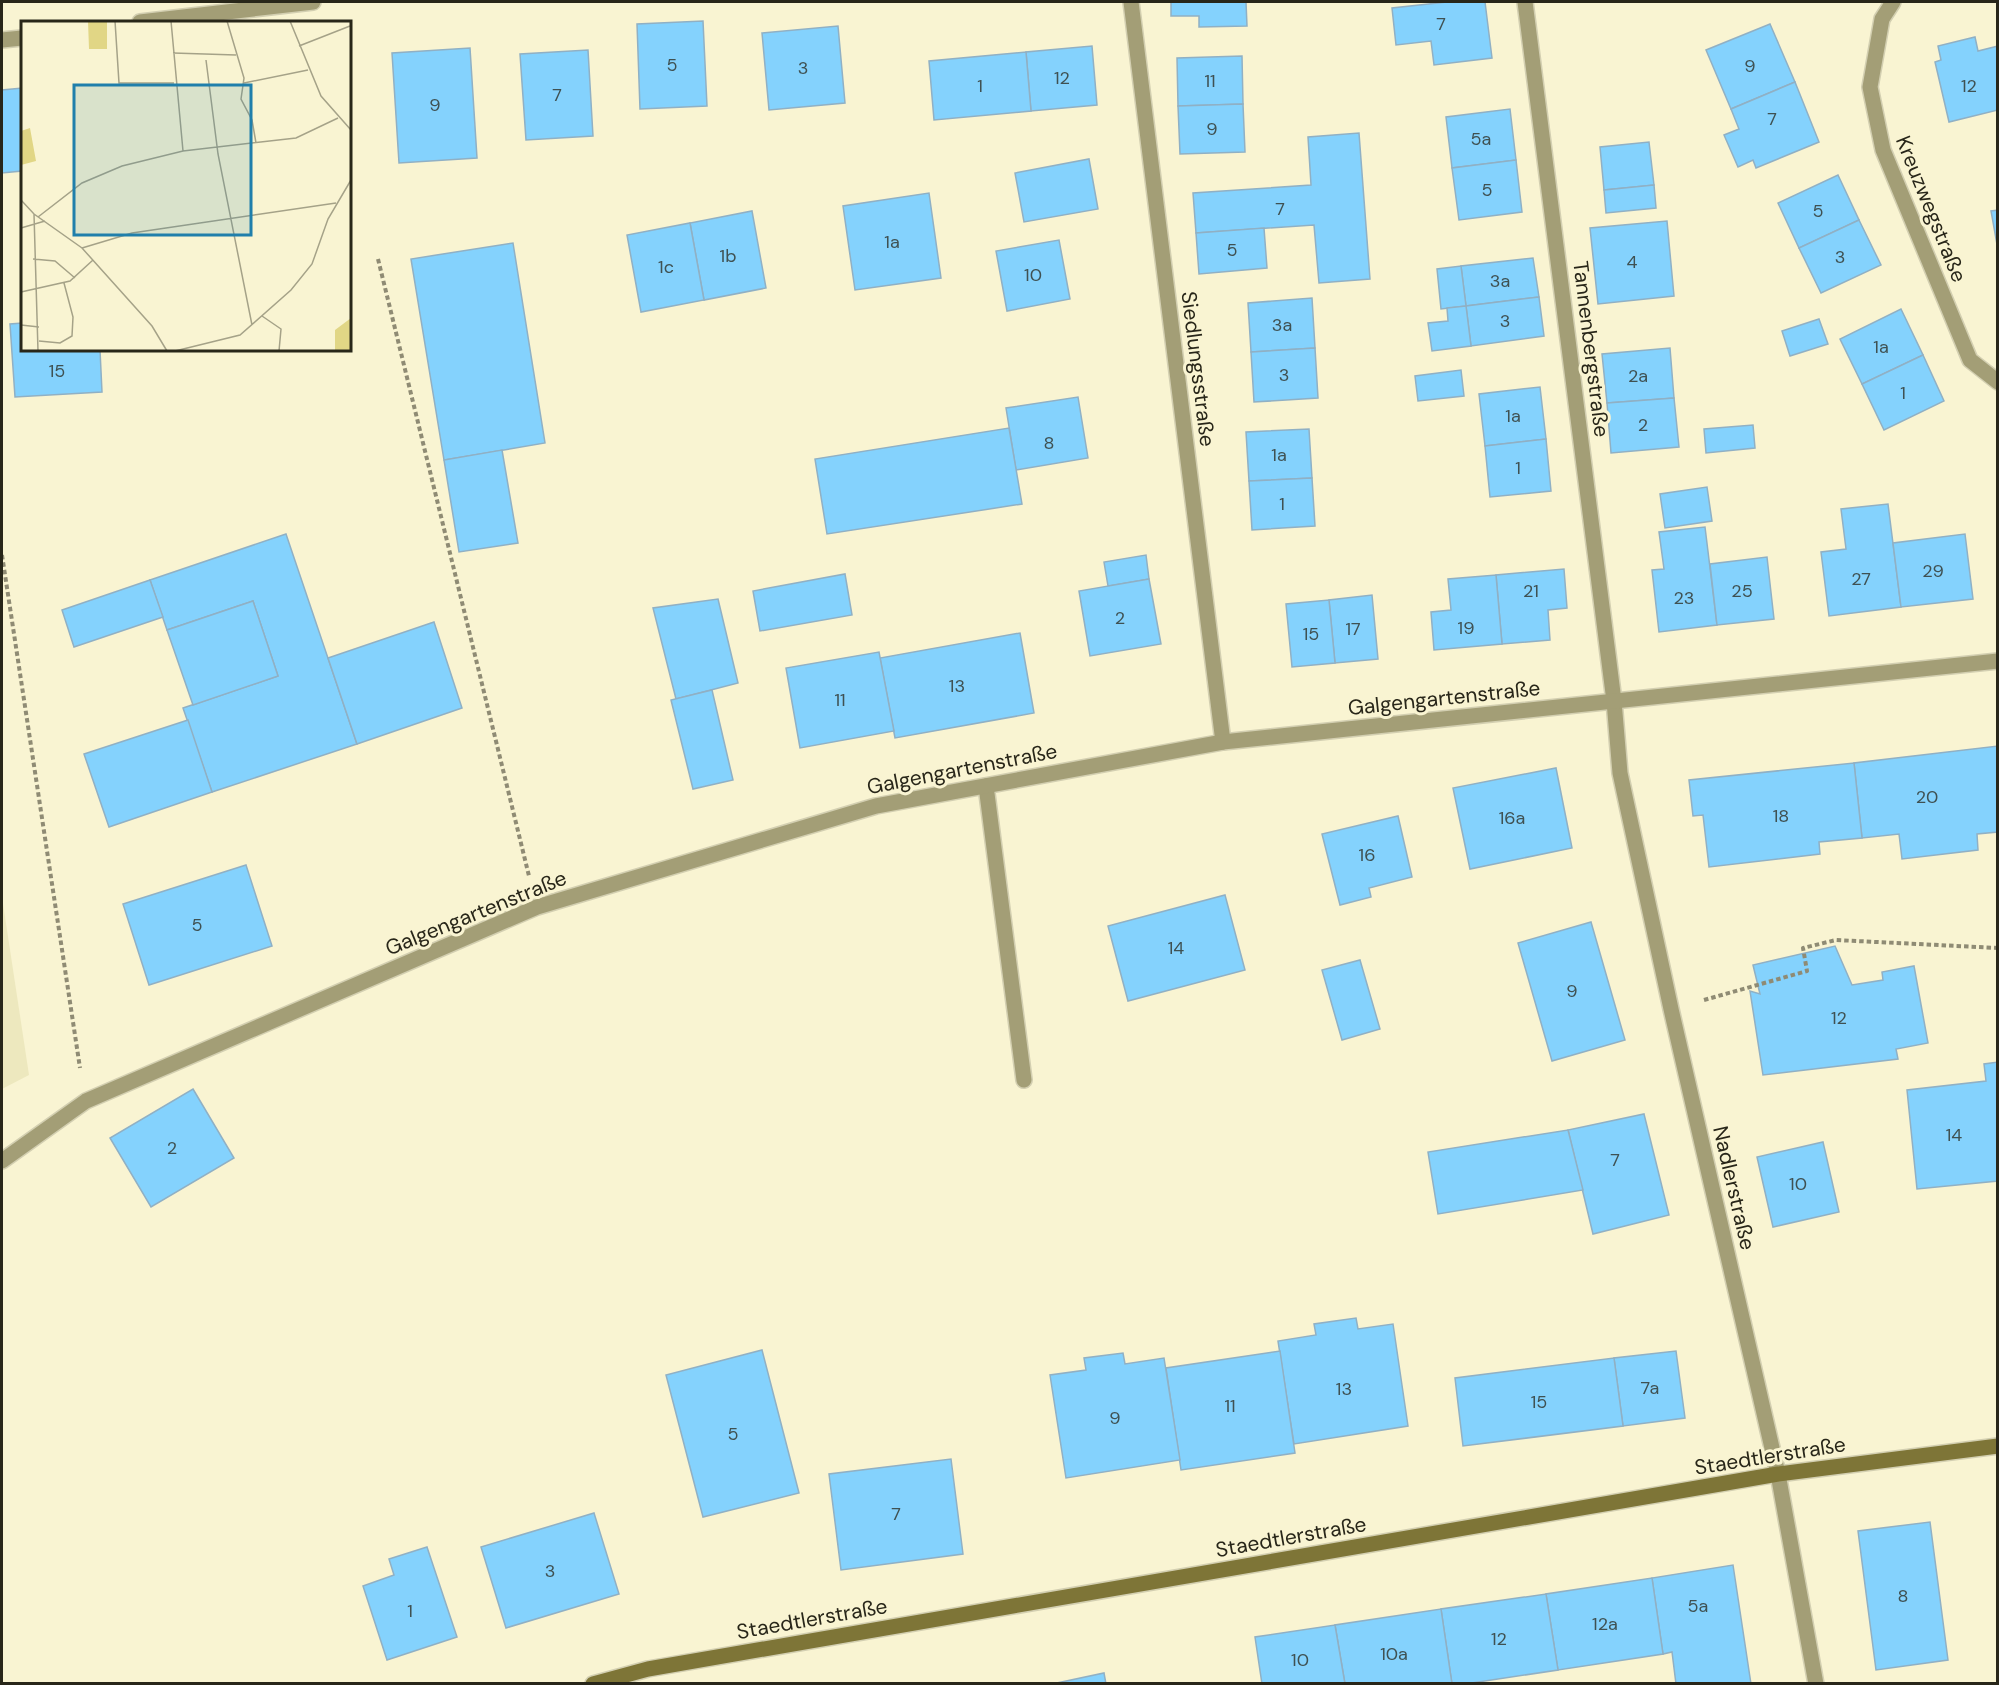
<svg xmlns="http://www.w3.org/2000/svg" width="1999" height="1685" font-family="'DM Sans',sans-serif">
	<style>
		.built { fill: #ede8be }
		.building { fill: #84d2fd; stroke: #90b0c4; stroke-width: 1.5 }
		.lines { fill: none; stroke-linecap: round; stroke-linejoin: round }
		.lane-casing { stroke: #d3cfb1; stroke-width: 18 }
		.street-casing { stroke: #d3cfb1; stroke-width: 18 }
		.secondary-casing { stroke: #d3cfb1; stroke-width: 18 }
		.path { stroke: #8f8b74; stroke-width: 4; stroke-dasharray: 4.5 3; stroke-linecap: butt }
		.lane { stroke: #a39e76; stroke-width: 15 }
		.street { stroke: #a39e76; stroke-width: 15 }
		.secondary { stroke: #7e7537; stroke-width: 15 }
		.labels { text-anchor: middle; dominant-baseline: central; stroke-width: 6; stroke-linejoin: round; paint-order: stroke }
		.number-label { font-size: 18px; fill: #3f5152 }
		.street-label { font-size: 21px; fill: #282619; stroke: #f9f4d2 }
		.inset-road { fill: none; stroke: #a5a288; stroke-width: 1.5 }
		.view { fill: #207fab; fill-opacity: 0.15; stroke: #207fab; stroke-width: 3 }
		.inset-edge { fill: none; stroke: #282619; stroke-width: 3 }
	</style>
	<rect width="100%" height="100%" fill="#f9f4d2"/>
	<path class="built" d="M2,897l27,178 -27,14z"/>
	<g class="building">
		<path d="M1171,2h75l1,24 -48,1v-11h-28z"/>
		<path d="M1447,2h38l7,56 -58,7 -3,-24 -35,4 -4,-37z"/>
		<path d="M703,21l4,85 -67,3 -3,-85z"/>
		<path d="M1770,24l25,58 -64,27 -25,-59z"/>
		<path d="M838,26l7,77 -76,7 -7,-77z"/>
		<path d="M1975,37l3,14 20,-5v64l-49,12 -14,-60 6,-2 -3,-14z"/>
		<path d="M1092,46l5,59 -66,6 -5,-59z"/>
		<path d="M470,48l7,110 -78,5 -7,-110z"/>
		<path d="M588,50l5,86 -67,4 -6,-86z"/>
		<path d="M1026,52l5,59 -97,9 -5,-59z"/>
		<path d="M1242,56l1,48 -65,2 -1,-48z"/>
		<path d="M1795,82l24,60 -63,26 -3,-8 -15,7 -14,-32 15,-6 -8,-20z"/>
		<path d="M22,88v83l-20,2v-83z"/>
		<path d="M1243,104l2,48 -65,2 -2,-48z"/>
		<path d="M1510,109l6,51 -64,8 -6,-51z"/>
		<path d="M1359,133l11,146 -51,4 -5,-58 -118,8 -3,-40 118,-8 -3,-48z"/>
		<path d="M1649,142l5,43 -50,5 -4,-43z"/>
		<path d="M1089,159l9,50 -74,13 -9,-49z"/>
		<path d="M1516,160l6,52 -63,8 -7,-52z"/>
		<path d="M1838,175l21,45 -60,28 -21,-45z"/>
		<path d="M1654,185l2,23 -50,5 -2,-23z"/>
		<path d="M929,193l12,85 -86,12 -12,-84z"/>
		<path d="M1998,210v40l-7,-39z"/>
		<path d="M752,211l14,77 -62,12 -14,-77z"/>
		<path d="M1859,220l22,45 -60,28 -22,-45z"/>
		<path d="M1667,221l7,75 -76,8 -8,-76z"/>
		<path d="M690,223l14,77 -63,12 -14,-77z"/>
		<path d="M1264,228l3,40 -68,6 -3,-41z"/>
		<path d="M1059,240l11,59 -63,12 -11,-60z"/>
		<path d="M513,243l32,200 -101,17 -33,-201z"/>
		<path d="M1533,258l6,39 -73,9 -5,-40z"/>
		<path d="M1461,266l5,40 -25,3 -4,-40z"/>
		<path d="M1539,297l5,39 -73,10 -5,-40z"/>
		<path d="M1312,298l3,50 -64,4 -3,-49z"/>
		<path d="M1466,306l5,40 -39,5 -4,-28 20,-2 -1,-13z"/>
		<path d="M1901,309l22,46 -61,29 -22,-45z"/>
		<path d="M1819,319l9,25 -38,12 -8,-25z"/>
		<path d="M22,323v27h78l2,42 -87,5 -5,-73z"/>
		<path d="M1315,348l3,50 -64,4 -3,-50z"/>
		<path d="M1670,348l4,50 -67,5 -5,-49z"/>
		<path d="M1923,355l21,46 -60,29 -22,-46z"/>
		<path d="M1461,370l3,26 -46,5 -3,-25z"/>
		<path d="M1540,387l6,52 -61,7 -6,-52z"/>
		<path d="M1078,397l10,61 -72,12 -10,-62z"/>
		<path d="M1674,398l5,49 -68,6 -4,-50z"/>
		<path d="M1753,425l2,23 -49,5 -2,-24z"/>
		<path d="M1009,428l13,76 -195,30 -12,-75z"/>
		<path d="M1309,429l3,49 -63,3 -3,-49z"/>
		<path d="M1546,439l5,52 -61,6 -5,-51z"/>
		<path d="M502,450l16,93 -59,9 -15,-92z"/>
		<path d="M1312,478l3,48 -63,4 -3,-49z"/>
		<path d="M1707,487l5,34 -47,7 -5,-34z"/>
		<path d="M1888,504l13,103 -72,9 -8,-64 25,-3 -5,-40z"/>
		<path d="M1705,527l12,98 -58,7 -7,-62 12,-1 -5,-37z"/>
		<path d="M286,534l71,210 -145,48 -29,-84 95,-32 -25,-75 -86,29 -17,-50z"/>
		<path d="M1965,534l8,65 -72,8 -8,-64z"/>
		<path d="M1146,555l3,24 -41,7 -4,-24z"/>
		<path d="M1767,557l7,62 -57,6 -7,-61z"/>
		<path d="M1564,569l3,39 -19,2 2,30 -48,4 -6,-69z"/>
		<path d="M845,574l7,41 -92,16 -7,-40z"/>
		<path d="M1496,575l6,69 -68,6 -3,-38 20,-2 -3,-31z"/>
		<path d="M1149,579l12,65 -71,12 -11,-65z"/>
		<path d="M150,580l13,37 -89,30 -12,-37z"/>
		<path d="M1372,595l6,64 -43,4 -6,-63z"/>
		<path d="M718,599l20,84 -62,16 -23,-91z"/>
		<path d="M1329,600l6,63 -43,4 -6,-63z"/>
		<path d="M253,601l25,75 -85,29 -26,-75z"/>
		<path d="M434,622l28,86 -105,36 -29,-86z"/>
		<path d="M1020,633l14,80 -139,25 -15,-80z"/>
		<path d="M879,652l15,79 -94,17 -14,-80z"/>
		<path d="M712,690l21,90 -40,9 -22,-89z"/>
		<path d="M188,720l24,72 -103,35 -25,-73z"/>
		<path d="M1998,746v86l-21,2 1,16 -76,9 -3,-25 -37,4 -8,-75z"/>
		<path d="M1854,763l8,75 -43,4 1,12 -111,13 -6,-52 -10,1 -4,-36z"/>
		<path d="M1556,768l16,80 -102,21 -17,-81z"/>
		<path d="M1398,816l14,61 -43,11 2,9 -31,8 -18,-71z"/>
		<path d="M246,865l26,81 -123,39 -26,-81z"/>
		<path d="M1225,895l20,75 -117,31 -20,-75z"/>
		<path d="M1591,922l34,118 -73,21 -34,-118z"/>
		<path d="M1835,946l17,39 31,-5 -1,-8 32,-6 14,77 -32,6 2,10 -135,16 -13,-84 10,3 -7,-29z"/>
		<path d="M1360,960l20,69 -38,11 -20,-70z"/>
		<path d="M1998,1062v119l-81,8 -10,-99 79,-9 -2,-17z"/>
		<path d="M193,1089l41,69 -83,49 -41,-69z"/>
		<path d="M1644,1114l25,101 -76,19 -25,-104z"/>
		<path d="M1568,1130l15,60 -145,24 -10,-62z"/>
		<path d="M1823,1142l16,70 -66,15 -16,-70z"/>
		<path d="M1356,1318l2,11 35,-5 15,102 -114,18 -16,-103 38,-6 -2,-11z"/>
		<path d="M762,1350l37,143 -96,24 -37,-142z"/>
		<path d="M1280,1351l15,102 -114,17 -15,-102z"/>
		<path d="M1676,1351l9,67 -62,8 -9,-68z"/>
		<path d="M1123,1353l2,11 39,-6 16,102 -114,18 -16,-103 36,-5 -2,-12z"/>
		<path d="M1614,1358l9,68 -160,20 -8,-68z"/>
		<path d="M951,1459l12,95 -122,16 -12,-96z"/>
		<path d="M594,1513l25,81 -113,34 -25,-81z"/>
		<path d="M1930,1522l18,138 -72,10 -18,-139z"/>
		<path d="M427,1547l30,90 -70,23 -24,-74 31,-11 -5,-16z"/>
		<path d="M1733,1565l18,119h-75l-4,-32 -9,2 -11,-76z"/>
		<path d="M1652,1578l11,76 -105,16 -12,-76z"/>
		<path d="M1546,1594l12,76 -93,14h-13l-11,-75z"/>
		<path d="M1441,1609l11,75h-107l-10,-59z"/>
		<path d="M1335,1625l10,59h-83l-7,-47z"/>
		<path d="M1104,1673l2,11h-54z"/>
	</g>
	<g class="lines">
		<defs>
			<g id="lane">
				<path d="M140,22l173,-20"/>
				<path d="M2,40l20,-2"/>
				<path d="M986,786l38,294"/>
			</g>
			<g id="street">
				<path d="M1131,2l92,740"/>
				<path d="M1525,2l89,699 6,72 51,236 107,465 38,210"/>
				<path d="M1893,2l-11,17 -12,68 13,63 87,210 28,22"/>
				<path d="M2,1161l84,-60 451,-194 339,-101 347,-64 775,-81"/>
			</g>
			<path id="secondary" d="M593,1684l55,-15 1130,-195 220,-28"/>
		</defs>
		<use href="#lane" class="lane-casing"/>
		<use href="#street" class="street-casing"/>
		<use href="#secondary" class="secondary-casing"/>
		<g class="path">
			<path d="M378,259l151,617"/>
			<path d="M2,555l78,513"/>
			<path d="M1704,1000l103,-29 -4,-23 33,-8 162,8"/>
		</g>
		<use href="#lane" class="lane"/>
		<use href="#street" class="street"/>
		<use href="#secondary" class="secondary"/>
	</g>
	<g class="labels">
		<g class="number-label">
			<text x="1441" y="24">7</text>
			<text x="672" y="65">5</text>
			<text x="1750" y="66">9</text>
			<text x="803" y="68">3</text>
			<text x="1062" y="78">12</text>
			<text x="1210" y="81">11</text>
			<text x="980" y="86">1</text>
			<text x="1969" y="86">12</text>
			<text x="557" y="95">7</text>
			<text x="435" y="105">9</text>
			<text x="1772" y="119">7</text>
			<text x="1212" y="129">9</text>
			<text x="1481" y="139">5a</text>
			<text x="1487" y="190">5</text>
			<text x="1280" y="209">7</text>
			<text x="1818" y="211">5</text>
			<text x="892" y="242">1a</text>
			<text x="1232" y="250">5</text>
			<text x="728" y="256">1b</text>
			<text x="1840" y="257">3</text>
			<text x="1632" y="262">4</text>
			<text x="666" y="267">1c</text>
			<text x="1033" y="275">10</text>
			<text x="1500" y="281">3a</text>
			<text x="1505" y="321">3</text>
			<text x="1282" y="325">3a</text>
			<text x="1881" y="347">1a</text>
			<text x="57" y="371">15</text>
			<text x="1284" y="375">3</text>
			<text x="1638" y="376">2a</text>
			<text x="1903" y="393">1</text>
			<text x="1513" y="416">1a</text>
			<text x="1643" y="425">2</text>
			<text x="1049" y="443">8</text>
			<text x="1279" y="455">1a</text>
			<text x="1518" y="468">1</text>
			<text x="1282" y="504">1</text>
			<text x="1933" y="571">29</text>
			<text x="1861" y="579">27</text>
			<text x="1531" y="591">21</text>
			<text x="1742" y="591">25</text>
			<text x="1684" y="598">23</text>
			<text x="1120" y="618">2</text>
			<text x="1466" y="628">19</text>
			<text x="1353" y="629">17</text>
			<text x="1311" y="634">15</text>
			<text x="957" y="686">13</text>
			<text x="840" y="700">11</text>
			<text x="1927" y="797">20</text>
			<text x="1781" y="816">18</text>
			<text x="1512" y="818">16a</text>
			<text x="1367" y="855">16</text>
			<text x="197" y="925">5</text>
			<text x="1176" y="948">14</text>
			<text x="1572" y="991">9</text>
			<text x="1839" y="1018">12</text>
			<text x="1954" y="1135">14</text>
			<text x="172" y="1148">2</text>
			<text x="1615" y="1160">7</text>
			<text x="1798" y="1184">10</text>
			<text x="1650" y="1388">7a</text>
			<text x="1344" y="1389">13</text>
			<text x="1539" y="1402">15</text>
			<text x="1230" y="1406">11</text>
			<text x="1115" y="1418">9</text>
			<text x="733" y="1434">5</text>
			<text x="896" y="1514">7</text>
			<text x="550" y="1571">3</text>
			<text x="1903" y="1596">8</text>
			<text x="1698" y="1606">5a</text>
			<text x="410" y="1611">1</text>
			<text x="1605" y="1624">12a</text>
			<text x="1499" y="1639">12</text>
			<text x="1394" y="1654">10a</text>
			<text x="1300" y="1660">10</text>
		</g>
		<g class="street-label">
			<text transform="translate(1931 209) rotate(68)">Kreuzwegstraße</text>
			<text transform="translate(1591 349) rotate(83)">Tannenbergstraße</text>
			<text transform="translate(1198 369) rotate(83)">Siedlungsstraße</text>
			<text transform="translate(1444 698) rotate(-6)">Galgengartenstraße</text>
			<text transform="translate(962 769) rotate(-11)">Galgengartenstraße</text>
			<text transform="translate(476 913) rotate(-22)">Galgengartenstraße</text>
			<text transform="translate(1734 1188) rotate(77)">Nadlerstraße</text>
			<text transform="translate(1770 1456) rotate(-9)">Staedtlerstraße</text>
			<text transform="translate(1291 1537) rotate(-10)">Staedtlerstraße</text>
			<text transform="translate(812 1619) rotate(-10)">Staedtlerstraße</text>
		</g>
	</g>
	<g transform="translate(21 21)">
		<rect width="330" height="330" fill="#f9f4d2"/>
		<path d="M67,0h19v28h-18zM9,107l6,33 -15,4v-34zM330,297v33h-16v-21z" fill="#e1d685"/>
		<path class="inset-road" d="M94,0l4,62h55M150,0l12,130M206,0l17,57 -3,21 11,21 4,23M269,0l31,75 30,34M278,25l51,-20M152,32l63,2M185,39l12,94 34,171M223,62l64,-13M0,179l13,14 48,34 70,78 15,25M13,193l4,137M17,196l44,-34 40,-17 61,-15 113,-13 42,-20M0,207l24,-7M61,227l50,-15 204,-30M12,238l22,2 20,17M0,271l49,-11 23,-21M241,295l19,13 -2,22M0,304l18,2M18,320l21,2 12,-7 1,-19 -9,-34M154,330l65,-16 51,-45 21,-26 16,-45 23,-39"/>
		<path class="view" d="M53,64h177v150h-177z"/>
		<rect width="330" height="330" class="inset-edge"/>
	</g>
	<rect width="1999" height="1685" fill="none" stroke="#282619" stroke-width="6"/>
</svg>
